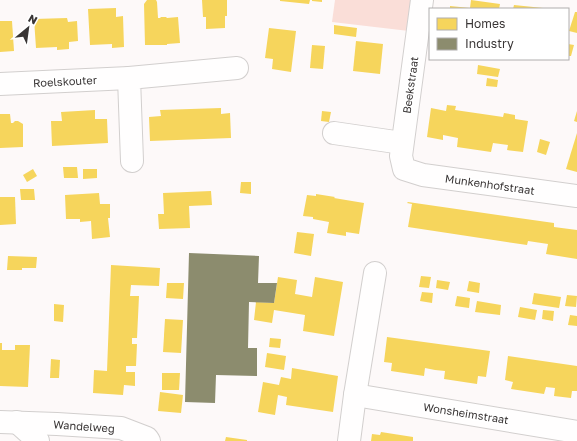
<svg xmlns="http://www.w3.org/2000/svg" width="577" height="441" font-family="'Golos Text',sans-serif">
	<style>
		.green { fill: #faded8 }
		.homes { fill: #f6d55c }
		.industry { fill: #8c8c6e }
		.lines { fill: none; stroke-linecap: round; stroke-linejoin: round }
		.minor-casing { stroke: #d2cfce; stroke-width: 24 }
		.minor { stroke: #fffefe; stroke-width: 22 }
		.labels { text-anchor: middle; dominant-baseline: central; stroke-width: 4; stroke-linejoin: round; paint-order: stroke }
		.street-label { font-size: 11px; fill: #393535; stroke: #fff }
	</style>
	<rect width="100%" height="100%" fill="#fdf9f9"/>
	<path class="green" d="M335,0h79l-5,31 -77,-9z"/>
	<g class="homes">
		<path d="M147,0h9l1,2 1,16h2l1,-1h5l1,1 11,-1 2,26 -13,1v1h-22l-1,-41z"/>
		<path d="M202,0h25v16h-2v12l-19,1v-12h-3z"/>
		<path d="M280,0h30l-1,4 -29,-3z"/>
		<path d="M312,0h10v2l-10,-1z"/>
		<path d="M471,0l29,4 -1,5h-49v-3l20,2z"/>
		<path d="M514,5l29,3v1h-30z"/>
		<path d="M116,8v9l7,-1 1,31 -12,1v-4l-22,1 -2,-36z"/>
		<path d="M575,12h2v21l-8,-2z"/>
		<path d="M67,18l1,4 9,-1 1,20 -9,1v7l-12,1v-3l-21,1 -2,-29z"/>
		<path d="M0,21h12l2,30 -14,1z"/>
		<path d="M334,25l23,3 -1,9 -22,-3z"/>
		<path d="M269,28l27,3 -5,41 -19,-3 1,-10 -8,-1z"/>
		<path d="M356,41l27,3 -3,30 -27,-3z"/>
		<path d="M568,44l6,1 -3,11h-3z"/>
		<path d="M312,45l13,1 -2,23 -13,-1z"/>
		<path d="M478,65l22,4 -2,8 -21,-3z"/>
		<path d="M487,78l11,2 -1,7 -11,-1z"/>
		<path d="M447,105l9,1 -1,4 48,7 1,-4 11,2v4l13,2 -5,31 -16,-2 1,-5 -15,-2 -2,9 -34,-5 1,-9 -15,-3v5l-16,-3 4,-29 15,3z"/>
		<path d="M221,108v6l9,-1 1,25 -81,3 -1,-24 12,-1 -1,-6z"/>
		<path d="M95,110v9h12l1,24 -56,3 -1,-25h11l-1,-9z"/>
		<path d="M322,111l9,1 -2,10 -8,-1z"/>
		<path d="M577,111v11l-3,-1z"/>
		<path d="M0,114h10l1,9h2l2,-2h3l5,3v23l-23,1z"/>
		<path d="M577,133v39l-11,-3z"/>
		<path d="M540,139l10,3 -4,13 -9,-3z"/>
		<path d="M63,167h14l1,11h-14z"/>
		<path d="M33,169l4,7 -10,6 -4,-7z"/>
		<path d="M83,169h14v9l-14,1z"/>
		<path d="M241,182h10v12l-11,-1z"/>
		<path d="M20,189h14l1,11h-14z"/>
		<path d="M211,191l1,14 -23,1 1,22 -31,1 -1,-15h6l-1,-21z"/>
		<path d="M99,193l1,11h10v14h-2l2,19 -18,2 -1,-18 -11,1v-3h-14l-1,-24z"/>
		<path d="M316,194l19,3 -1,1 30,5 -5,31 -13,-2v4l-19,-3 2,-11 -16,-3v-2l-10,-1 4,-21 9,1z"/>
		<path d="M0,197h15l1,27 -16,1z"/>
		<path d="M408,202l146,21v4l23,3v29l-31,-5 2,-10 -20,-3 -1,4 -119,-18 4,-23 -5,-1z"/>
		<path d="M297,232l17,2 -3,22 -17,-3z"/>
		<path d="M8,256l29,1 -1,11h-14v2h-15z"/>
		<path d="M111,265l49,3 -1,18 -28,-1 -1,11h9l-2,42h-5v6h5l-1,22h-10v6h9v14l-11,-1 -1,10 -30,-2 1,-23 13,1z"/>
		<path d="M421,276l10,1 -2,11 -10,-1z"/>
		<path d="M278,277l19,3 -2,14 17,3 3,-20 28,5 -9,54 -31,-5 2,-16 -31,-5 -2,13 -18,-3 2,-18 18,1z"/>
		<path d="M437,280l13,2 -2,8 -12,-2z"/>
		<path d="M469,281l11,2 -1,10 -12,-2z"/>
		<path d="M167,283h17l-1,16 -17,-1z"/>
		<path d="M422,292l11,1 -1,10 -12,-2z"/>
		<path d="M534,293l27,4 -2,11 -27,-4z"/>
		<path d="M567,295l10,1 -1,11 -11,-1z"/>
		<path d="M457,296l13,2 -1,10 -14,-2z"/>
		<path d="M477,301l24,4 -1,10 -25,-3z"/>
		<path d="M54,304l10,1 -1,17 -9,-1z"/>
		<path d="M520,307l17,3 -2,10 -17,-3z"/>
		<path d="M543,310l11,1 -1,10 -11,-2z"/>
		<path d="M570,315l7,1v10l-9,-1z"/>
		<path d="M165,319l18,1 -2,33 -18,-1z"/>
		<path d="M387,337l103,14 -4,26 -8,-1 -1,8 -33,-5 1,-8 -10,-1 -10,-2 -1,8 -33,-5 1,-8 -8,-1z"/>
		<path d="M270,338l11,1 -1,9 -11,-1z"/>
		<path d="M0,343h2v7h13v-5h15l-2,42 -28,-1z"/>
		<path d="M267,353l19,3 -2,14 -19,-3z"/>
		<path d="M508,356l69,10v25h-5l-1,7 -17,-2 1,-8 -9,-1 -2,7 -33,-5 2,-7 -8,-2z"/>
		<path d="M51,359l9,1 -1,18h-9z"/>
		<path d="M292,368l46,8 -5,36 -47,-7 1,-8 -9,-2 -3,20 -17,-3 5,-30 16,3 2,-8 10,2z"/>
		<path d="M162,373h18l-1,17h-17z"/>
		<path d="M160,392l23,3 -2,18 -23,-2z"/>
		<path d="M381,432l32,5v4h-42l1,-7 8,1z"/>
		<path d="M226,437l21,3v1h-22z"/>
	</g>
	<path class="industry" d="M189,253l70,3 -1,27h19l-3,20 -25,-1 -1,46h9v28l-41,-1 -1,28 -30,-1z"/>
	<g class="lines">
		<defs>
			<g id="minor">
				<path d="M422,0l-21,156 3,13 19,6 154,21"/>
				<path d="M0,84l129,-6"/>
				<path d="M334,133l68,10"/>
				<path d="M132,161l-3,-83 108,-10"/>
				<path d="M355,395l222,37"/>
				<path d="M0,422l57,2 64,4 26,10 2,3"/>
				<path d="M17,422l21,19"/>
				<path d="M349,441l6,-46 20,-122"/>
			</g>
		</defs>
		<use href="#minor" class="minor-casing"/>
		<use href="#minor" class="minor"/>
	</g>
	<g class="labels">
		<g class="street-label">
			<text transform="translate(65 81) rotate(-3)">Roelskouter</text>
			<text transform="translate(410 85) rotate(-82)">Beekstraat</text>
			<text transform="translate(490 184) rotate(8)">Munkenhofstraat</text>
			<text transform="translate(466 413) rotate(9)">Wonsheimstraat</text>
			<text transform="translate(84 426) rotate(4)">Wandelweg</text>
		</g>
	</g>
	<rect x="429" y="8" width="140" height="52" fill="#ffffff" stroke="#b0aeae"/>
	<rect x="437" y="18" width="20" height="12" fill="#f6d55c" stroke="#b0aeae"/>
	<text x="465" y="28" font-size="12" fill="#393535">Homes</text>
	<rect x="437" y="38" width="20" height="12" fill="#8c8c6e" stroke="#b0aeae"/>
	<text x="465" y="48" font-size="12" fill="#393535">Industry</text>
	<g transform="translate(28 28) rotate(29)" stroke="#ffffff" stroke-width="3" paint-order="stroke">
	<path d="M0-3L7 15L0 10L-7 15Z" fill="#393535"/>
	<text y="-6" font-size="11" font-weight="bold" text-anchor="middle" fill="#393535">N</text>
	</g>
</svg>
